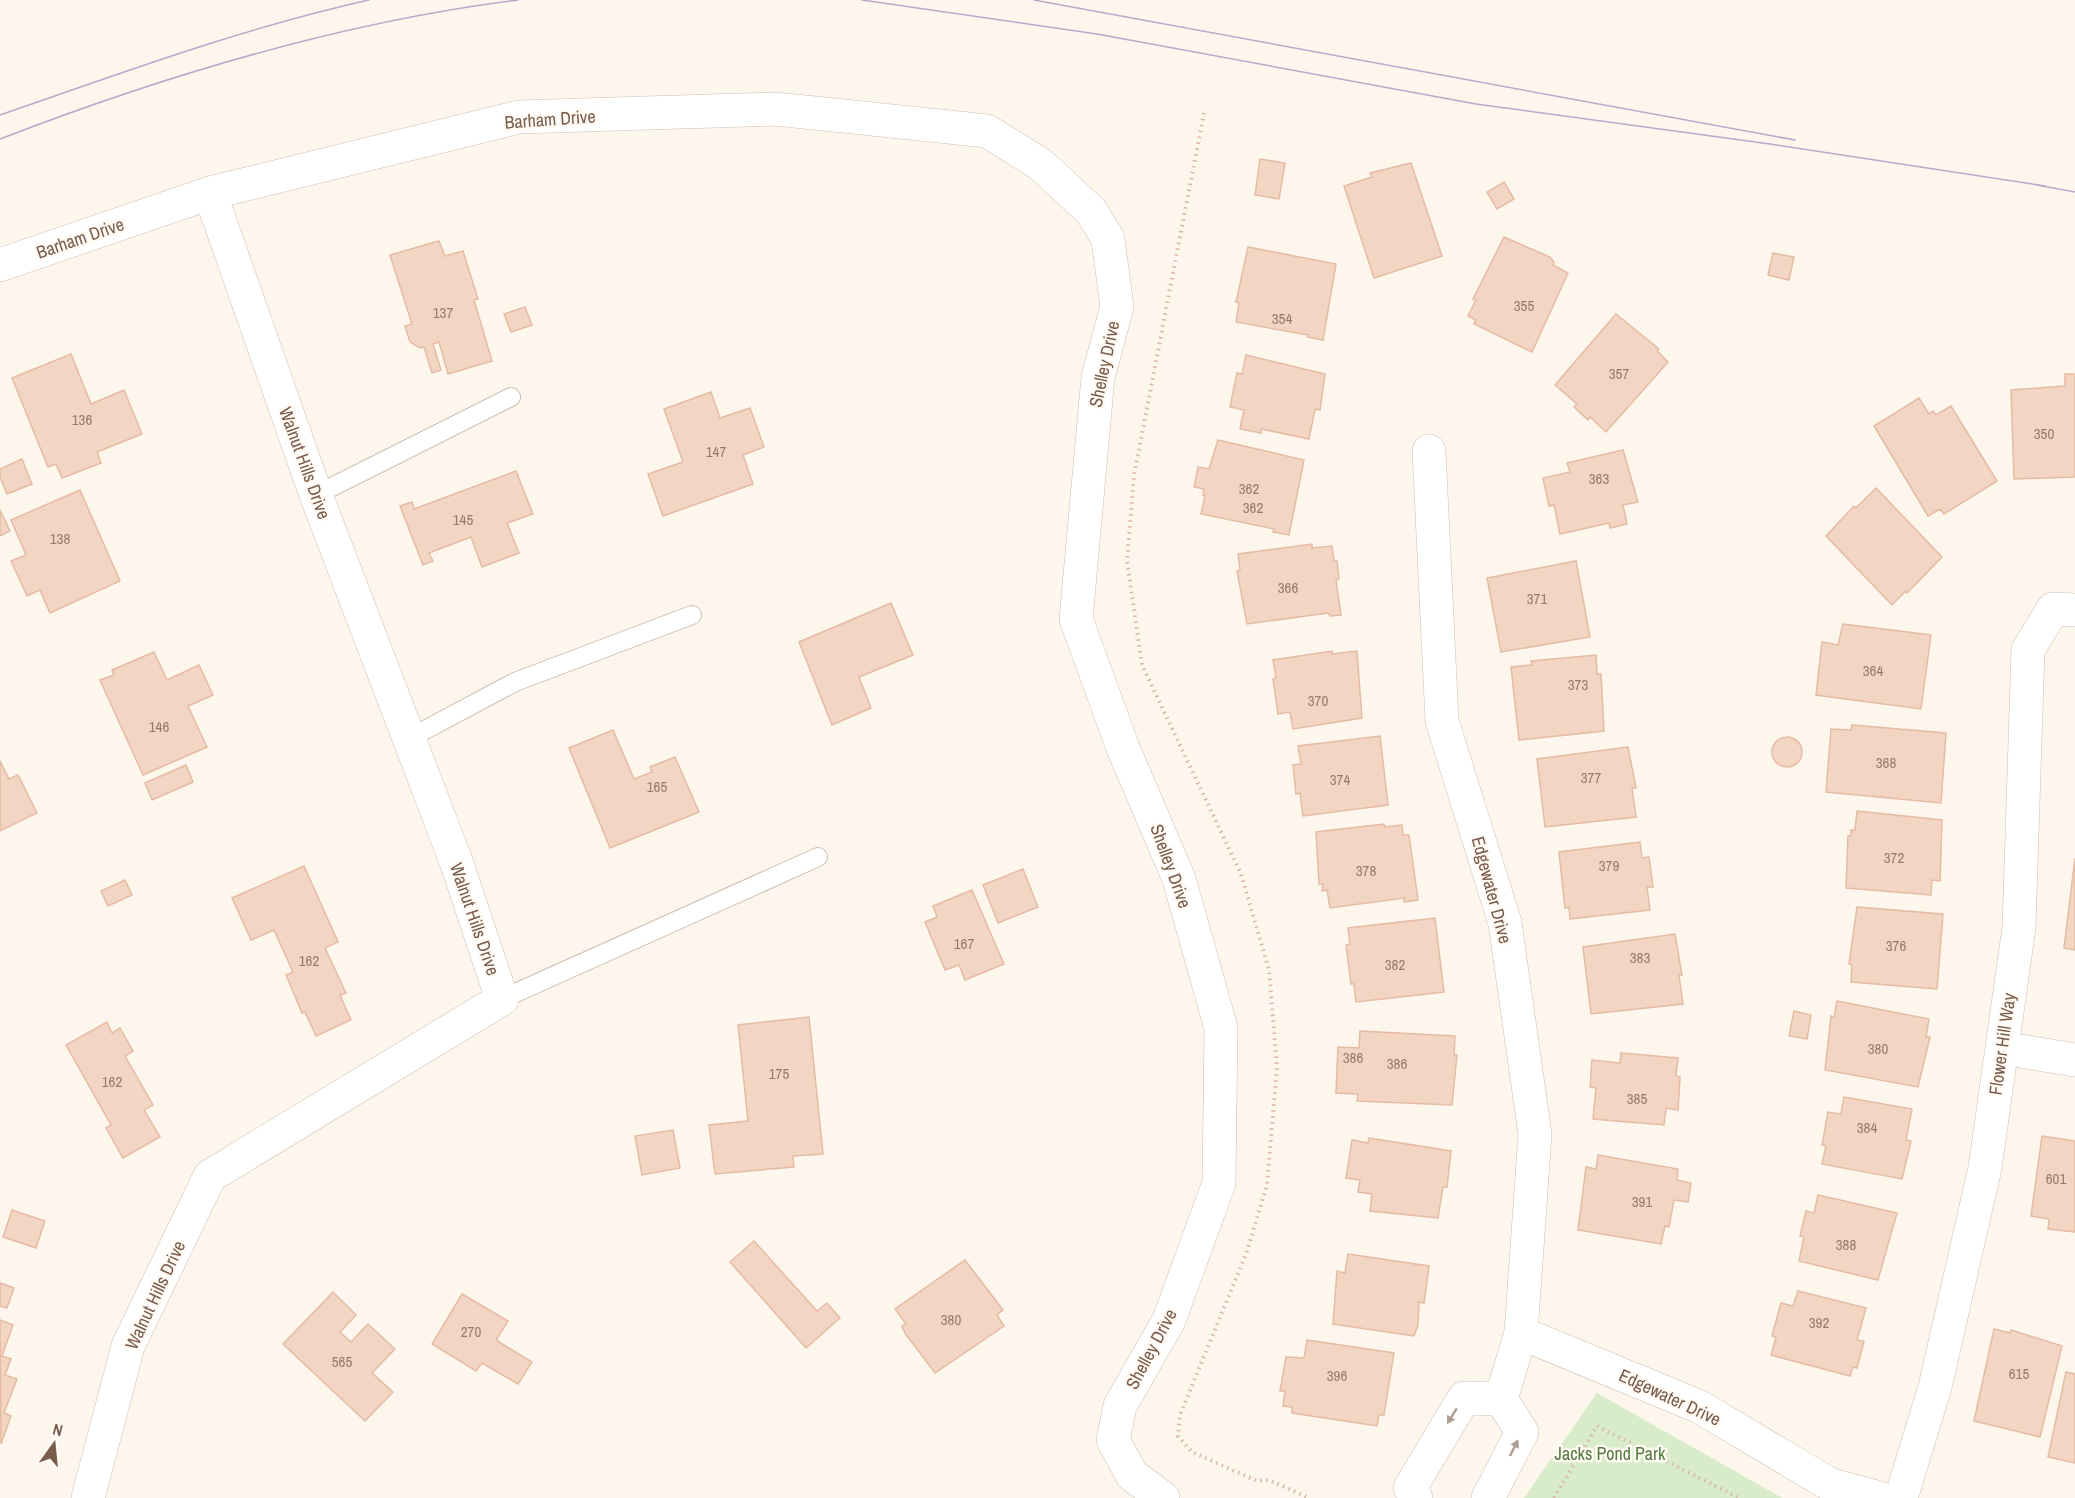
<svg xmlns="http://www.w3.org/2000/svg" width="2075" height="1498" font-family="'Archivo Narrow',sans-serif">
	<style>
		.green { fill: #d8ecc9 }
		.building { fill: #f3d5c3; stroke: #e6bba3; stroke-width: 1.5 }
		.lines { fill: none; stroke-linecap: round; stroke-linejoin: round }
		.service-casing { stroke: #d1beb0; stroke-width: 20 }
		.minor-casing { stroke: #d1beb0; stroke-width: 34 }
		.tertiary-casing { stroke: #d1beb0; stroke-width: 34 }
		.path { stroke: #d9b8a5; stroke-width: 4; stroke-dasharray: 1.5 4.5; stroke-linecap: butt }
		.service { stroke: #fff; stroke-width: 18 }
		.minor { stroke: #fff; stroke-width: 33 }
		.tertiary { stroke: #fff; stroke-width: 33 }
		.tram { stroke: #b9a8c9; stroke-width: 1.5 }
		.oneway { fill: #af9d94 }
		.labels { text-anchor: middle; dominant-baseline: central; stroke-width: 5; stroke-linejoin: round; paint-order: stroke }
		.number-label { font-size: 15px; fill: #987a6a }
		.street-label { font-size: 18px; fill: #7a5c4d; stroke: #fffaf3 }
		.park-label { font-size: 18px; fill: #537a41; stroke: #fffaf3 }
	</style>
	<rect width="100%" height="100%" fill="#fdf6ec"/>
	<path class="green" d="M1597,1393l185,105h-258z"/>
	<g class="building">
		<path d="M1260,159l25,4 -6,36 -24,-4z"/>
		<path d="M1411,163l31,93 -68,22 -30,-92 28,-9 -2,-4z"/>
		<path d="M1504,182l10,17 -17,10 -10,-17z"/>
		<path d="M1504,237l46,20 4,5 -1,3 15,8 -36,79 -58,-28 2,-4 -8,-4 8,-16 -3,-1z"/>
		<path d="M439,241l6,15 18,-5 15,48 -4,1 18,61 -44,13 -9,-32 -6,2 8,26 -9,3 -8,-26 -4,1 -10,-6 -5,-16 7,-2 -22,-69z"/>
		<path d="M1248,247l88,17 -13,76 -16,-3 1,-2 -72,-13 3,-19 -3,-1z"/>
		<path d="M1773,253l21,4 -5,23 -21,-5z"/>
		<path d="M525,307l7,18 -21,7 -7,-18z"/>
		<path d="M1616,314l43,35 -2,2 11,11 -62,70 -16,-15 -2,3 -14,-13 3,-3 -22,-19z"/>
		<path d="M71,354l20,50 33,-14 18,44 -45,18 4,11 -39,15 -6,-14 -8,3 -36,-89z"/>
		<path d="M1246,355l79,19 -5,36 -5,-1 -6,30 -48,-10v4l-21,-4 4,-19 -14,-3 7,-34 5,1z"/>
		<path d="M2065,374h10v103l-61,2 -3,-89 54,-4z"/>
		<path d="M711,392l9,26 30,-10 14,39 -21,8 10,29 -90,32 -15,-42 35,-12 -19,-53z"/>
		<path d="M1919,398l10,16 4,-3 3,4 15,-9 46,75 -53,33 -4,-5 -12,7 -54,-90z"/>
		<path d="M1218,440l86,20 -15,75 -16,-3 1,-3 -73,-15 4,-18 -2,-1 1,-6 -10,-2 4,-20 11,2z"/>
		<path d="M1623,450l15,52 -15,3 4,19 -17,4 -1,-5 -49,11 -6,-29 -5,1 -6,-28 27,-6 -3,-9z"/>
		<path d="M22,459l10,25 -25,10 -7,-17v-8z"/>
		<path d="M516,471l17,43 -26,9 12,30 -37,14 -11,-30 -42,16 4,8 -10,4 -23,-59 12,-4 2,7z"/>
		<path d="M1876,488l66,69 -35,36 -1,-2 -14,14 -66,-69 28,-30 2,2z"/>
		<path d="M80,490l40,91 -70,32 -10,-23 -13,6 -16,-35 15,-6 -15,-35z"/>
		<path d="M0,510l10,21 -10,5z"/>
		<path d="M1312,544v4l20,-2 2,15h3l2,18 -3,1 5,35 -11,1 -2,-3 -81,11 -10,-53 3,-1 -2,-16z"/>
		<path d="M1576,561l14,76 -89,15 -14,-74z"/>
		<path d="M891,603l22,52 -54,22 12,31 -39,17 -33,-83z"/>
		<path d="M1843,624l88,11 -10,74 -105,-14 6,-53 16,3z"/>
		<path d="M1332,651v3l25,-3 5,67 -69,11 -3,-17 -12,2 -5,-35 3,-1 -3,-18z"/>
		<path d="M154,652l13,28 32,-15 14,30 -25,11 19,41 -64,28 -43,-95 14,-5 -2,-5z"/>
		<path d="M1596,655l1,19h4l3,57 -85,9 -8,-73 21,-2 -1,-4z"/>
		<path d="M1852,725l94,8 -5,70 -115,-11 5,-63 20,1z"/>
		<path d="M613,730l21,49 18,-7 -2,-5 25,-10 24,55 -89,36 -41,-100z"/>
		<path d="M1380,736l8,69 -85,11 -3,-23 -4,1 -3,-29 8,-1 -3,-18z"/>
		<circle cx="1787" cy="752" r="15"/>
		<path d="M1628,747l8,41h-4l4,29 -91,10 -8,-68z"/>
		<path d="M0,761l9,18 9,-4 19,38 -37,18z"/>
		<path d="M186,765l7,17 -41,18 -7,-17z"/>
		<path d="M1857,811l85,9 -2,61 -8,-1 -1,15 -85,-7 2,-52h3v-6h4z"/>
		<path d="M1384,824l1,3 17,-2 1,10h6l9,65 -14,2v-4l-74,10 -3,-18 -5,1 1,-7h-4l-3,-52z"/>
		<path d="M1640,842l2,16 7,-1 4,30h-6l3,23 -80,9 -1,-12 -4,1 -6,-56z"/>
		<path d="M2075,858v92l-11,-2z"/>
		<path d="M304,866l34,76 -13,6 21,45 -6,2 11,25 -35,16 -11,-24 -3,1 -16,-38 7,-3 -19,-42 -23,10 -19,-42z"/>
		<path d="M1023,869l15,38 -40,16 -15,-38z"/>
		<path d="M125,880l7,15 -24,11 -7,-15z"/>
		<path d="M972,890l32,74 -39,16 -6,-15 -14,5 -20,-48 12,-5 -4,-11z"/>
		<path d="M1857,907l86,7 -6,75 -86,-7 1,-17 -3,-1z"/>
		<path d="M1435,918l9,74 -88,10 -2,-18h-3l-5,-39 4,-1 -2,-16z"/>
		<path d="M1675,934l7,41h-3l4,29 -92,10 -8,-67z"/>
		<path d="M1837,1001l92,18 -3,18h4l-12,50 -93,-17 6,-54 3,1z"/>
		<path d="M1794,1011l17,4 -4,24 -18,-3z"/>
		<path d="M809,1017l14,137 -30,2 1,11 -79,7 -6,-49 39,-4 -10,-96z"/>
		<path d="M107,1022l5,11 8,-5 13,23 -8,5 28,49 -9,5 16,27 -37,21 -17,-30 5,-3 -45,-80z"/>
		<path d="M1360,1031l95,5 -1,19h3l-5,50 -95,-4 1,-7 -22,-1 2,-46 21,1z"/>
		<path d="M1621,1053l57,5 -2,18 4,1 -2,33 -12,-2 -2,17 -71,-6 3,-31 -6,-1 2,-27 28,3z"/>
		<path d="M1844,1097l68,12 -6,31 5,1 -9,38 -80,-15 4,-18 -4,-1 6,-33 13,2z"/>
		<path d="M673,1130l7,38 -38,7 -7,-39z"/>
		<path d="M2042,1136l33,5v91l-27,-3 1,-10 -18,-3z"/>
		<path d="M1369,1138l82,13 -4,36h-4l-5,31 -68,-7 2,-17 -14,-2 2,-12 -14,-2 6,-38 16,3z"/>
		<path d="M1598,1155l80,14 -1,11 14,3 -3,19 -14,-2 -5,27 -4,-1 -4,18 -83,-14 8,-63 10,2z"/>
		<path d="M1818,1195l79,18 -19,67 -79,-19 5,-24 -4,-1 6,-25 8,2z"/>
		<path d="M12,1210l33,11 -9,27 -33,-11z"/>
		<path d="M754,1241l63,70 10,-8 13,15 -34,30 -76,-86z"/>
		<path d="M1348,1254l81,12 -5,37 -5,-1 -1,23 -4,11 -81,-12 4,-53 8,2z"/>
		<path d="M965,1260l38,50 -6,5 7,11 -69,47 -30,-40 -3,-7 4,-2 -11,-15z"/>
		<path d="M0,1283l14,5 -7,20 -7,-2z"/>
		<path d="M1798,1291l68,17 -9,32 7,1 -7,27 -4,-1 -3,9 -79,-21 5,-18 -4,-1 9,-33 12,3z"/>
		<path d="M333,1292l23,23 -16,17 11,10 17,-18 27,25 -23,24 21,19 -28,29 -82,-77z"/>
		<path d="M462,1294l46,27 -12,19 36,22 -14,22 -36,-21 -6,8 -44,-27z"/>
		<path d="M0,1320l13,5 -11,31 9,3 -6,16 12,4 -13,34 7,3 -10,28z"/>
		<path d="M1994,1329l16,4 1,-3 51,16 -22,91 -66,-16z"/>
		<path d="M1307,1340l87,13 -10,62h-5l-2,11 -85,-13v-6l-9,-1 2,-15h-5l6,-34 18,1z"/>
		<path d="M2066,1372l9,2v89l-27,-6z"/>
	</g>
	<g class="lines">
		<defs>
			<g id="service">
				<path d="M316,495l195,-98"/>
				<path d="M408,739l107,-57 177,-67"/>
				<path d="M502,999l316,-142"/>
			</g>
			<g id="minor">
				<path d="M1429,451l13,270 63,202 30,211 -14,199 -20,66"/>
				<path d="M2002,1048l73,12"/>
				<path d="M1521,1333l179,74 131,78 49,13"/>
				<path d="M88,1498l40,-152 82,-170 292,-177 -45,-135 -141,-369 -106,-302"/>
				<path d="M1416,1498l-6,-10 54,-90 37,1"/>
				<path d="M1488,1498l34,-66 -21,-33"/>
				<path d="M1901,1498l34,-111 50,-219 34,-241 9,-277 25,-41 22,1"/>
			</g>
			<path id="tertiary" d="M0,265l210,-72 309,-76 257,-8 211,22 53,33 51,47 17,28 9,68 -19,70 -22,242 47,129 56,131 42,149 -2,155 -50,137 -49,86 -7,34 19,35 31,23"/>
		</defs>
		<use href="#service" class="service-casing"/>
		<use href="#minor" class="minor-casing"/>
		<use href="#tertiary" class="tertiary-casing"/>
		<g class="path">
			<path d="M1204,113l-70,362 -7,86 15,104 99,209 28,96 8,98 -10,117 -21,69 -66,161 -2,21 14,16 65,29 12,-1 40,18"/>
			<path d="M1554,1498l43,-72 142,72"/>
		</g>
		<use href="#service" class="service"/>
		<use href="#minor" class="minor"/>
		<use href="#tertiary" class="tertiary"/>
		<g class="tram">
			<path d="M862,0l235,34 379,70 294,40 275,42"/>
			<path d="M1034,0l761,140"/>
			<path d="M0,115c122,-42 243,-87 369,-115"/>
			<path d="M0,139c166,-64 341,-117 518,-139"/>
			<path d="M2037,185l38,7"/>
		</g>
	</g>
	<defs><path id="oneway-solid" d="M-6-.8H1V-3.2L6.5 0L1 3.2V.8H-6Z" transform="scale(1.5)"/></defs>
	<g class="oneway">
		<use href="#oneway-solid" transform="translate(1452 1416) rotate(122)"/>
		<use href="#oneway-solid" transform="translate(1514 1448) rotate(-63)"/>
	</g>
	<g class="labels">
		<g class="number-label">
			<text x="1524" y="305">355</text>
			<text x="443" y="312">137</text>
			<text x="1282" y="318">354</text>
			<text x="1619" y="373">357</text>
			<text x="82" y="419">136</text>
			<text x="2044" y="433">350</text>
			<text x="716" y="451">147</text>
			<text x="1599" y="478">363</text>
			<text x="1249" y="488">362</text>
			<text x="1253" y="507">362</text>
			<text x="463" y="519">145</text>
			<text x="60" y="538">138</text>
			<text x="1288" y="587">366</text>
			<text x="1537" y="598">371</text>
			<text x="1873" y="670">364</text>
			<text x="1578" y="684">373</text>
			<text x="1318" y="700">370</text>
			<text x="159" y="726">146</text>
			<text x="1886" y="762">368</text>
			<text x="1591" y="777">377</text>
			<text x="1340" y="779">374</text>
			<text x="657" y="786">165</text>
			<text x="1894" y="857">372</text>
			<text x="1609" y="865">379</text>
			<text x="1366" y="870">378</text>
			<text x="964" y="943">167</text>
			<text x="1896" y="945">376</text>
			<text x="1640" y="957">383</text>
			<text x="309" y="960">162</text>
			<text x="1395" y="964">382</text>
			<text x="1878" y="1048">380</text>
			<text x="1353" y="1057">386</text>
			<text x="1397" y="1063">386</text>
			<text x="779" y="1073">175</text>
			<text x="112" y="1081">162</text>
			<text x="1637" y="1098">385</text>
			<text x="1867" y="1127">384</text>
			<text x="2056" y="1178">601</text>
			<text x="1642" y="1201">391</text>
			<text x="1846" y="1244">388</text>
			<text x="951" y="1319">380</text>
			<text x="1819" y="1322">392</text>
			<text x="471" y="1331">270</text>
			<text x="342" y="1361">565</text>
			<text x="2019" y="1373">615</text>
			<text x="1337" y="1375">396</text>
		</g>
		<g class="street-label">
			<text transform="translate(550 119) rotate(-4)">Barham Drive</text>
			<text transform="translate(80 238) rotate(-19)">Barham Drive</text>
			<text transform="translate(1104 364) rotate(-78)">Shelley Drive</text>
			<text transform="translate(305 463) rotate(70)">Walnut Hills Drive</text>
			<text transform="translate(1171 866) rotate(70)">Shelley Drive</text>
			<text transform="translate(1492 890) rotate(75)">Edgewater Drive</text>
			<text transform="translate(475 919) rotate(71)">Walnut Hills Drive</text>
			<text transform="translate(2002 1044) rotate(-82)">Flower Hill Way</text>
			<text transform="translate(155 1295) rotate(-65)">Walnut Hills Drive</text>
			<text transform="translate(1151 1349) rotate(-62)">Shelley Drive</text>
			<text transform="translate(1670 1397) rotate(25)">Edgewater Drive</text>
		</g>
		<g class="park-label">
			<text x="1610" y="1453">Jacks Pond Park</text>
		</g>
	</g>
	<g transform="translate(54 1444) rotate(15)" stroke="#fffaf3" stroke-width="4.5" paint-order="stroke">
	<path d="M0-4.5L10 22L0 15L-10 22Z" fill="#7a5c4d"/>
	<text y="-9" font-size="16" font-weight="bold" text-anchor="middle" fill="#7a5c4d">N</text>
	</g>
</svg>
